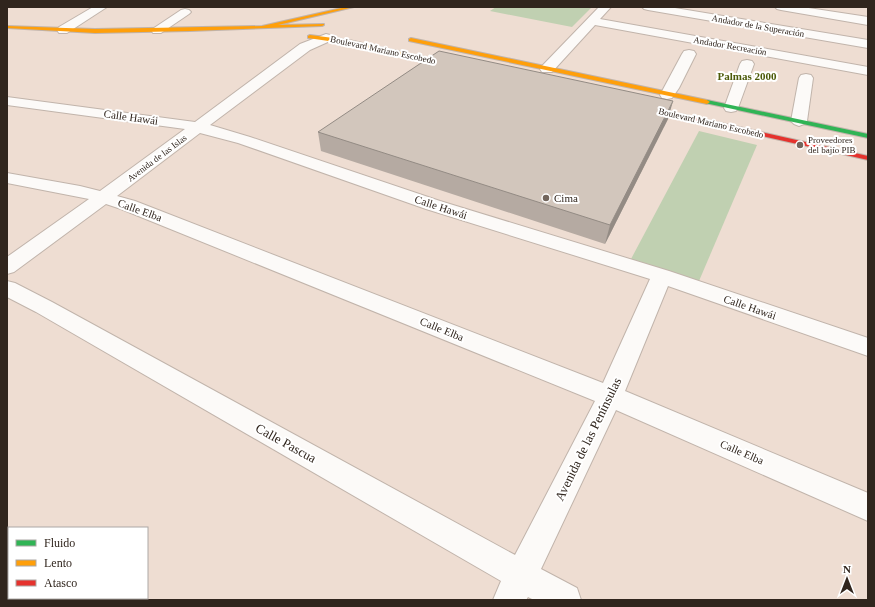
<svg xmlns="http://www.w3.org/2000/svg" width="875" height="607" font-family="Georgia,serif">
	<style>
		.green { fill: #c0d0b1 }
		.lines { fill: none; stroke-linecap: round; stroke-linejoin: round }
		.street-casing { stroke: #c1b4ab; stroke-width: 2 }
		.fast-casing { stroke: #c1b4ab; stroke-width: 2 }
		.slow-casing { stroke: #c1b4ab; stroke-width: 2 }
		.jam-casing { stroke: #c1b4ab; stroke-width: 2 }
		.street { fill: #fcfaf8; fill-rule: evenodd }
		.fast { fill: #30b455; fill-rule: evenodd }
		.slow { fill: #ff9f0a; fill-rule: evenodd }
		.jam { fill: #e5322d; fill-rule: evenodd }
		.wall { fill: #b5aaa2 }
		.shaded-wall { fill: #938b84 }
		.building { fill: #d2c6bc; stroke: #938b84 }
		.poi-dot { fill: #72655c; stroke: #fff; stroke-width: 1.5 }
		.labels { text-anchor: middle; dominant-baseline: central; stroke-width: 4; stroke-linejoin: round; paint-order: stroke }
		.far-street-label { font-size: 9px; fill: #30251d; stroke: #fff }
		.far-poi-label { font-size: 9px; fill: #30251d; stroke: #fff; text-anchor: start }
		.far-quarter-label { font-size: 11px; font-weight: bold; fill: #4c5a09; stroke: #fff }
		.street-label { font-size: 11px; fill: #30251d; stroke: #fff }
		.poi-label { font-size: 11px; fill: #30251d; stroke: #fff; text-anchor: start }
		.near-street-label { font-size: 13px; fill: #30251d; stroke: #fff }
	</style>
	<rect width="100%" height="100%" fill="#eeddd2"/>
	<g class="green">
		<path d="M496,7h96l-20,20 -82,-16z"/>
		<path d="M699,131l58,14 -58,136 -68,-22z"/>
	</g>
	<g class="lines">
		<defs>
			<g id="street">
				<path d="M93,7h14l-40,26h-8l-2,-3 2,-3z"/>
				<path d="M599,7h12l-11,12 268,48v8l-273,-50 -43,47h-10l-2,-3 2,-3z"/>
				<path d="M642,7h27l199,33v8l-220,-38 -4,-1z"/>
				<path d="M775,7h27l66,10v8l-87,-15 -4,-1z"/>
				<path d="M185,9l4,1 2,2 -2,2 -28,19h-8l-2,-3 30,-20z"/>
				<path d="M326,34l4,1 2,3 -2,3 -20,9 -100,75 40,12 190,64 229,70 199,67v18l-200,-70 -43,105 243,102v28l-252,-111 -75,159 36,19 4,12h-47l-6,-3 -2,3h-33l8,-19 -465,-269 -29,-15v-16l8,2 37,19 463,253 80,-154 -474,-192 -15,-5 -92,68 -7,2v-17l82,-58 -82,-16v-10l73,13 20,5 85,-62 -178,-24v-8l188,25 105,-78zM200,133l38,10 188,66 224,70 -47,104 -468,-182 -18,-5z"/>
				<path d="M689,50l5,1 2,3 -17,34 -7,10 -5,1 -5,-1 -2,-3 22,-41 2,-3z"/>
				<path d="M747,60l5,1 2,3 -16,44 -2,3 -5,1 -5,-1 -2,-3 16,-44 2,-3z"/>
				<path d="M806,74l5,1 2,3 -6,43 -3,3 -5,2 -5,-2 -3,-3 8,-43 2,-3z"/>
				<path d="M7,536l2,1v31l-2,-1z"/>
				<path d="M51,598h33l1,2h-33z"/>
			</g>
			<path id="fast" d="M707,100l161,34v4l-163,-35v-2z"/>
			<g id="slow">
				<path d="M346,7h8l-76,18 46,-1v1l-2,1 -132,5 -95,2 -88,-5v-2l88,3 167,-3z"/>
				<path d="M310,35l39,5 109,25 -3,2 -106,-23 -41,-6v-2z"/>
				<path d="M411,38l296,62 3,2 -3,2 -298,-63v-2z"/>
			</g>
			<path id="jam" d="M641,105l227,51v4l-229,-52 -1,-1z"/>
		</defs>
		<use href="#street" class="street-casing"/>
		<use href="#fast" class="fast-casing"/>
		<use href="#slow" class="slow-casing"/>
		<use href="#jam" class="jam-casing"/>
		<use href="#street" class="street"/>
		<use href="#fast" class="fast"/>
		<use href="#slow" class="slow"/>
		<use href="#jam" class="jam"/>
	</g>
	<path class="wall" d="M668,119l-63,125 -284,-93 -3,-19z"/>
	<path class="shaded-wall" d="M673,101l-5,18 -63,125 5,-19z"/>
	<path class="building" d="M439,51l234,50 -63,124 -292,-93z"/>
	<g class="poi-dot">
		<circle cx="800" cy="145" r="4"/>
		<circle cx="546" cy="198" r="4"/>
	</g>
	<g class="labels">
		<g class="far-street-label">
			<text transform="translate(758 26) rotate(10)">Andador de la Superación</text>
			<text transform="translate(730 46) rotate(10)">Andador Recreación</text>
			<text transform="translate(383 50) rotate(12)">Boulevard Mariano Escobedo</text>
			<text transform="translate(711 123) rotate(13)">Boulevard Mariano Escobedo</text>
			<text transform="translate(157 158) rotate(-37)">Avenida de las Islas</text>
		</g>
		<g class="far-poi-label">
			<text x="808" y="140">Proveedores<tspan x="808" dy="10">del bajío PIB</tspan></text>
		</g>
		<g class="far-quarter-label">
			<text x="747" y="76">Palmas 2000</text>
		</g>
		<g class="street-label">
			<text transform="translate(131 117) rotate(8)">Calle Hawái</text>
			<text transform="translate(441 207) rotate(18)">Calle Hawái</text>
			<text transform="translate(140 210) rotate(20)">Calle Elba</text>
			<text transform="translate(750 307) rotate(19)">Calle Hawái</text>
			<text transform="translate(442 329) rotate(22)">Calle Elba</text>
			<text transform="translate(742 452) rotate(23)">Calle Elba</text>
		</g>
		<g class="poi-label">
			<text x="554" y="198">Cima</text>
		</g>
		<g class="near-street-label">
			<text transform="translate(588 439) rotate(-64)">Avenida de las Penínsulas</text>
			<text transform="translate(286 443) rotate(29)">Calle Pascua</text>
		</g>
	</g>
	<rect width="875" height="607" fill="none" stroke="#30251d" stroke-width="16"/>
	<rect x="8" y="527" width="140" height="72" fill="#ffffff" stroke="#aca8a5"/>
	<rect x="16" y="540" width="20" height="6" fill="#30b455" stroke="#aca8a5"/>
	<text x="44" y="547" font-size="12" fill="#30251d">Fluido</text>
	<rect x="16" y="560" width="20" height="6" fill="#ff9f0a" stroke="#aca8a5"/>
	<text x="44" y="567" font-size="12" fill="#30251d">Lento</text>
	<rect x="16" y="580" width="20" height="6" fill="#e5322d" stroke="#aca8a5"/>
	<text x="44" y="587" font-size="12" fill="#30251d">Atasco</text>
	<g transform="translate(847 579)" stroke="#ffffff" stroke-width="3" paint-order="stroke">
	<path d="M0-3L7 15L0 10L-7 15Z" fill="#30251d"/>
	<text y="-6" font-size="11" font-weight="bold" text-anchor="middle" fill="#30251d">N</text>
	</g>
</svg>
